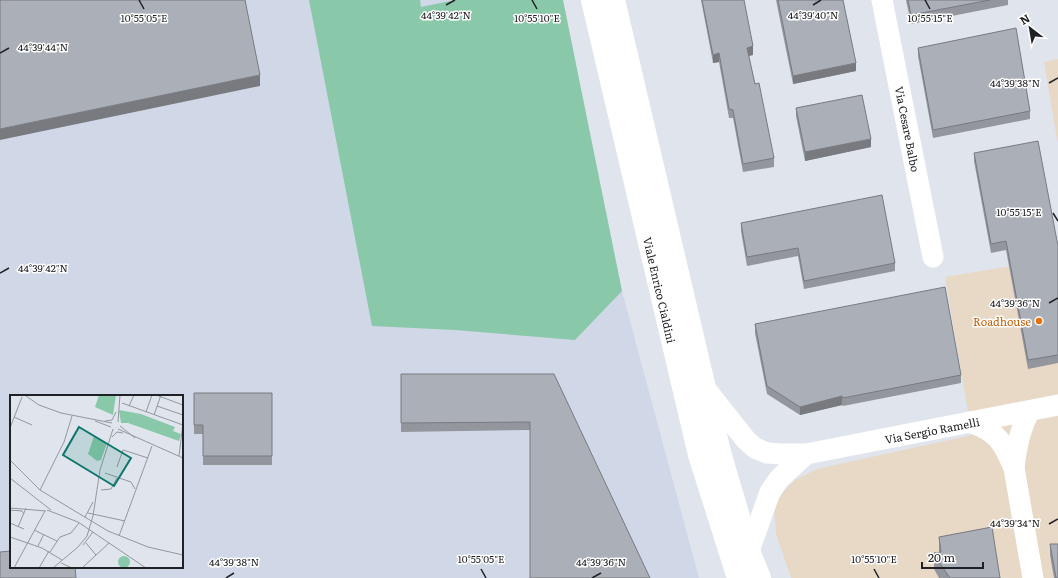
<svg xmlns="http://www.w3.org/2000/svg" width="1058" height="578" font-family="Literata,serif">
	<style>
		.commercial { fill: #e8d8c6 }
		.built { fill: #d0d8e7; fill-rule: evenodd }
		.green { fill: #89c8a9 }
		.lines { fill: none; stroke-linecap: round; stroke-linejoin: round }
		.minor { stroke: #fff; stroke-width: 21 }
		.major { stroke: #fff; stroke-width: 22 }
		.wall { fill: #93969d }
		.shaded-wall { fill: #787a80 }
		.building { fill: #abafb7; stroke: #787a80 }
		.ticks { fill: none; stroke: #202124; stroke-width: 1.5 }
		.food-dot { fill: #e8710a; stroke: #fff; stroke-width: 1.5 }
		.labels { text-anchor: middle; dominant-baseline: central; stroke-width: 3; stroke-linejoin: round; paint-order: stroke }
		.street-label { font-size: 11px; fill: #202124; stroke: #fff }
		.food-label { font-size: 11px; fill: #c56008; stroke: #fff; text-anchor: end }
		.inset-road { fill: none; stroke: #93979d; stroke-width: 1 }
		.view { fill: #0f766e; fill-opacity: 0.15; stroke: #0f766e; stroke-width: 2 }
		.inset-edge { fill: none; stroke: #202124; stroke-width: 2 }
		.ticks-label { font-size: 10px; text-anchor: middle; fill: #202124; stroke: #fff; stroke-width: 3; stroke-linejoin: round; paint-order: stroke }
	</style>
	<rect width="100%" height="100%" fill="#e0e5ed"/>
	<g class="commercial">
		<path d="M1058,59v86l-14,-83z"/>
		<path d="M1058,258v320h-267l-15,-44 -2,-25 9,-17 12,-12 22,-11 155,-34 -27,-158z"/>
	</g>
	<path class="built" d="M0,0h563l59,291 77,287h-699zM11,396h171v171h-171z"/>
	<path class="green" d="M309,0h111l1,7 34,-7h108l59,291 -47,49 -120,-10 -83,-4z"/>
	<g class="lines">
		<g class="minor">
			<path d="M882,0l51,257"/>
			<path d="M704,387l42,53 9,8 12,5 14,1h25l252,-49"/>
			<path d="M1030,411c-10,17 -14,37 -16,57l19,110"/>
			<path d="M970,422c28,10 33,20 44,46"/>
			<path d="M749,551l21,-59 9,-13 27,-25"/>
		</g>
		<g class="major">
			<path d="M592,0l107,455 39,123"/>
			<path d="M614,0l106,452 29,99 11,27"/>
		</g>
	</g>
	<g class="wall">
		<path d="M701,0h43l9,55 -4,1 6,28 19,74v9l-31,5 -10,-54h-4l-10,-56 -6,1z"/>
		<path d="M776,0h67l13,71 -63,13z"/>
		<path d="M906,0h102v5l-97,19z"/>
		<path d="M918,48l112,63v8l-97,19 -15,-82z"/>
		<path d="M796,108l75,39 -66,14 -9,-45z"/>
		<path d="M974,153l84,93v117l-30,6 -22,-119 -15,3 -17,-92z"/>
		<path d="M741,223l154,40v8l-91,18 -6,-33 -51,10 -6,-35z"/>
		<path d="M755,324l206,51v8l-118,23 -1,-1 -42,10 -33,-21 -12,-61z"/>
		<path d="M401,374h153l-24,56 -129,2z"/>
		<path d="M194,393h78v72h-69v-31h-9z"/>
		<path d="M939,537l62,41h-62l-5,-9v-16l5,-1z"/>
		<path d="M1050,544l8,34h-4l-4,-23z"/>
	</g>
	<g class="shaded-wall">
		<path d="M753,46v9l-6,1v-8z"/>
		<path d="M719,53v9l-6,1v-8z"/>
		<path d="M856,63v8l-63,13v-8z"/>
		<path d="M260,75v11l-260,54v-11z"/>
		<path d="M871,139v8l-66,14v-9z"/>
		<path d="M842,396v9l-42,10v-8z"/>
	</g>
	<g class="building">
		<path d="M0,0h245l15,75 -260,54z"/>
		<path d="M702,0h42l9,46 -6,2 8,36 4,-1 15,75 -31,6 -10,-54 -4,-1 -10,-56 -6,2z"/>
		<path d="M778,0h65l13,63 -63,13z"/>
		<path d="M908,0h82l-79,15z"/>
		<path d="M1016,28l14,83 -97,19 -15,-82z"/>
		<path d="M862,95l9,44 -66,13 -9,-44z"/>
		<path d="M1038,141l20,105v109l-30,5 -22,-119 -15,3 -17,-91z"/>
		<path d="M882,195l13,68 -91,18 -6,-33 -51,9 -6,-34z"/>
		<path d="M945,287l16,88 -118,23 -1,-2 -42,11 -33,-21 -12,-62z"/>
		<path d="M401,374h153l96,204h-120v-156l-129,1z"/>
		<path d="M194,393h78v63h-69v-31h-9z"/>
		<path d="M992,527l8,51h-50l-9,-13 -7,-12 7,-1 -2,-15z"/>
		<path d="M1050,544h8v34h-2z"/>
		<path d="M11,551v16h64l1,11h-76v-26z"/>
	</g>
	<path class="ticks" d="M139,0l5,9M532,0l5,9M925,0l5,9M446,5l9,-5M813,5l8,-5M0,53l9,-5M1049,83l9,-5M1053,213l5,8M0,273l9,-5M1049,303l9,-5M1049,524l9,-5M481,569l5,9M874,569l5,9M226,578l8,-5M592,578l9,-5"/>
	<circle class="food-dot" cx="1039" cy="321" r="4"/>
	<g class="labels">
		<g class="street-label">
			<text transform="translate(908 129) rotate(79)">Via Cesare Balbo</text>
			<text transform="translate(660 290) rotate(77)">Viale Enrico Cialdini</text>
			<text transform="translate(932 430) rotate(-11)">Via Sergio Ramelli</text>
		</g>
		<g class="food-label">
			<text x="1031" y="321">Roadhouse</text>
		</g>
	</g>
	<g transform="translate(10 395)">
		<rect width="173" height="173" fill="#e0e5ed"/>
		<path d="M89,0h17l-3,20 -18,-8zM109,15l22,4 34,13 -2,4 8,3 -2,7 -51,-18h-7zM84,41l13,7 -6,17 -4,1 -9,-7zM108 167a6 6 0 1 1 12 0a6 6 0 1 1-12 0Z" fill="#89c8a9"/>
		<path class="inset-road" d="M146,0l27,10M16,1l13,9 22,8 51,10M112,8l61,22M119,11l5,-11M147,11l26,9M136,17l6,-17M144,20l7,-20M4,22l18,8M85,26l16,6M95,26l7,-1 4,-8M108,27l2,-27M110,31l15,12M0,33l12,-31M108,34l65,29M102,42l5,-5 6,1M54,47l8,-26M169,61l4,-33M0,65l30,30 68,41 40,16 35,8M107,72l6,-17 25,8M95,78l26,9 4,7M0,83l41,32M30,95l24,-48M91,95l10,-1 6,-11M0,113l36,3M0,115l12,1 2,3M37,115l31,12 68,46M78,118l37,8M75,122l8,-15M0,128l14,6M8,132l8,-19M24,135l23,11M109,141l33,-90M0,142l32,11 20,12M76,148l10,12M73,150l10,-13M28,151l6,-12M40,157l10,-15 11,-4 8,-10M51,168l11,5M4,173l31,-57M29,173l10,-17M43,173l25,-21 9,-11 6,-20 7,-46 13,-41M72,173l27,-25"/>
		<path class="view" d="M69,32l52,31 -17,28 -51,-31z"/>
		<rect width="173" height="173" class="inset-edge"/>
	</g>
	<g class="ticks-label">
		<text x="446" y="19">44°39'42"N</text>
		<text x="813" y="19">44°39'40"N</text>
		<text x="144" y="22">10°55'05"E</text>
		<text x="537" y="22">10°55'10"E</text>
		<text x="930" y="22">10°55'15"E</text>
		<text x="43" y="51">44°39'44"N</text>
		<text x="1015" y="87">44°39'38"N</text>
		<text x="1019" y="216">10°55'15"E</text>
		<text x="43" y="272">44°39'42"N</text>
		<text x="1015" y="307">44°39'36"N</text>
		<text x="1015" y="527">44°39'34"N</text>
		<text x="481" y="563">10°55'05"E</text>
		<text x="874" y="563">10°55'10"E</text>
		<text x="234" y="566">44°39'38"N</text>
		<text x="601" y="566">44°39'36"N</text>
	</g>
	<g transform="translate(1030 28) rotate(329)" stroke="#ffffff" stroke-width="3" paint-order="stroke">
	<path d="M0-3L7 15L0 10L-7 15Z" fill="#202124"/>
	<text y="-6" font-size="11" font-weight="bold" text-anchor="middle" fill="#202124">N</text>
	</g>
	<path d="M922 562v6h61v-6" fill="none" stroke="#202124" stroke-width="2"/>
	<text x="928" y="562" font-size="12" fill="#202124" stroke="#ffffff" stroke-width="3" paint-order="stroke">20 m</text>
</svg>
